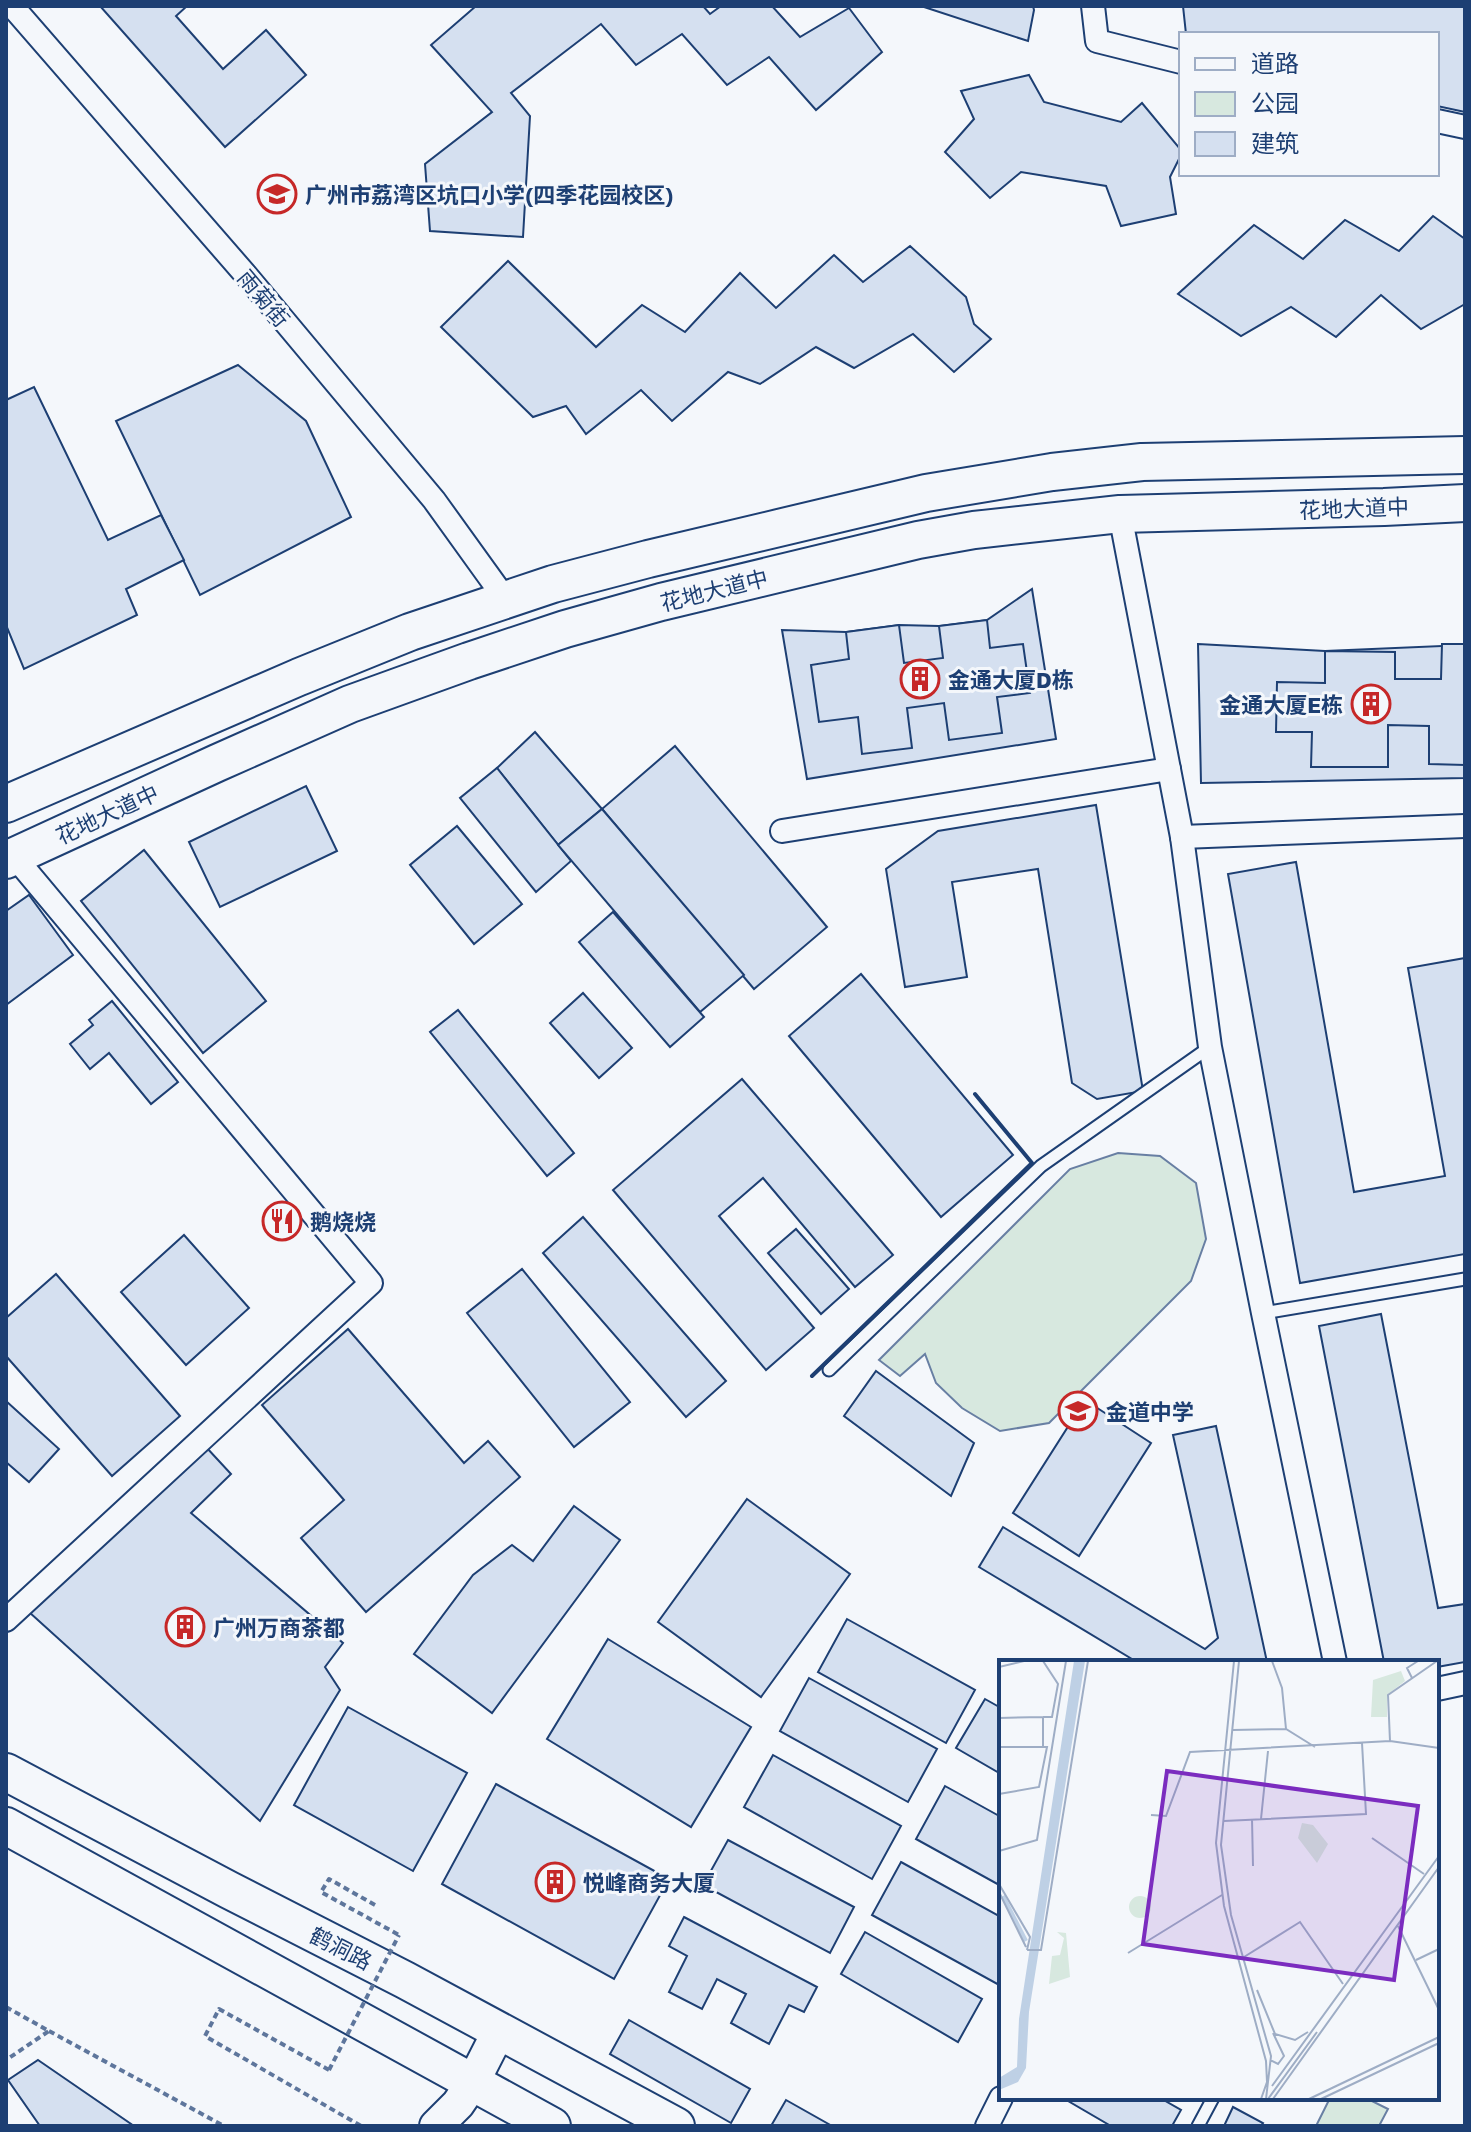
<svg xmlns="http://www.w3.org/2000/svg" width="1471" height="2132" font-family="'Golos Text','Noto Sans SC',sans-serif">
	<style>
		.green { fill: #d7e8df; stroke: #687fa3; stroke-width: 2 }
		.building { fill: #d5e0f0; stroke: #1d3f73; stroke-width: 2 }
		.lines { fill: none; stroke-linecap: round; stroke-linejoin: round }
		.lane-casing { stroke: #1d3f73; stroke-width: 15 }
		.street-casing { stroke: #1d3f73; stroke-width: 26 }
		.secondary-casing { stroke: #1d3f73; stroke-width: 36 }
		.primary-casing { stroke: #1d3f73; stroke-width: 40 }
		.path { stroke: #5e769c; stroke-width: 4; stroke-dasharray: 6 4; stroke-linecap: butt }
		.lane { stroke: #f4f7fb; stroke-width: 11 }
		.street { stroke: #f4f7fb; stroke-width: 22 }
		.secondary { stroke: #f4f7fb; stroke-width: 32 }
		.primary { stroke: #f4f7fb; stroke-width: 36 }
		.path-bridge { stroke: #5e769c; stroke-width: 4; stroke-dasharray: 6 4; stroke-linecap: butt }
		.wall { stroke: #1d3f73; stroke-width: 4 }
		.labels { text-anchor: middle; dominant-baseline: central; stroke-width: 6; stroke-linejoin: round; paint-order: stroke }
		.poi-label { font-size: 22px; font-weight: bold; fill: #1d3f73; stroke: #f4f7fb; text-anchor: start }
		.street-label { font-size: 22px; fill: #1d3f73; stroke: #f4f7fb }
		.inset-river { fill: none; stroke: #bed0e5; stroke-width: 4 }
		.inset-road { fill: none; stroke: #9eadc5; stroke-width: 2 }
		.view { fill: #7b2cbf; fill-opacity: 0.15; stroke: #7b2cbf; stroke-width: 4 }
		.inset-edge { fill: none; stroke: #1d3f73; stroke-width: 4 }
	</style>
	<rect width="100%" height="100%" fill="#f4f7fb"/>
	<g class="green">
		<path d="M1118,1153l42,3 36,27 10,56 -15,42 -142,142 -49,8 -38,-23 -26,-25 -11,-29 -25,22 -21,-16 191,-191z"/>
		<path d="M1330,2098h36l22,11 -9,17h-63z"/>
	</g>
	<g class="building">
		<path d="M100,6h87l-11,10 47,53 43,-39 40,45 -81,72z"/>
		<path d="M476,6h227l7,8 11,-8h51l28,31 49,-29 33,44 -66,58 -47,-53 -42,28 -45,-51 -46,31 -35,-41 -90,69 19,23 -7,121 -93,-6 -5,-67 67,-52 -61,-67z"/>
		<path d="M921,6h112l1,4 -6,31z"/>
		<path d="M1183,6h282v106l-28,-6v-72h-251z"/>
		<path d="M1029,75l15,27 77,20 21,-19 39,47v5l-11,22 6,37 -55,12 -15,-40 -85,-14 -31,26 -45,-46 29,-33 -13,-28z"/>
		<path d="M1433,216l32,23v65l-44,25 -40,-34 -45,42 -45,-30 -50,29 -63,-42 76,-69 49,34 42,-39 54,31z"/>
		<path d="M910,246l56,51 8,27 17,15 -37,33 -41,-38 -59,34 -38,-21 -56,37 -32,-12 -56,49 -31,-31 -55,44 -20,-28 -33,11 -92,-90 67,-66 88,86 46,-42 43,27 55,-59 36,35 58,-53 29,27z"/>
		<path d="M238,365l68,56 45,96 -151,78 -84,-174z"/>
		<path d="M34,387l74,153 53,-25 23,45 -58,29 11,26 -113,54 -18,-44v-225z"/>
		<path d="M1032,589l24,150 -249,40 -25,-149 64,2 53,-7 40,1 48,-6z"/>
		<path d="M987,620l3,28 33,-4 7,49 -33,4 5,36 -53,7 -5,-37 -37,5 5,40 -50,6 -4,-37 -39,5 -8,-57 38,-6 -3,-27 53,-7 5,38 39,-5 -4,-32z"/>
		<path d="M1198,644l127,7 140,-6v133l-264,5z"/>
		<path d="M1442,644h23v121l-36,-1v-38l-41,-1v42h-77l1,-35h-36l1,-50 48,1v-32l70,1v27h46z"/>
		<path d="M535,732l67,77 -44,36 -61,-77z"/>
		<path d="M675,746l152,181 -73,62 -152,-180z"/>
		<path d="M497,768l74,93 -35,31 -76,-94z"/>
		<path d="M306,786l31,65 -117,56 -31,-65z"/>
		<path d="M1096,805l47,286 -46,8 -25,-16 -34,-214 -86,13 15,95 -62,10 -19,-118 52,-38z"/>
		<path d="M602,809l142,166 -44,37 -142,-167z"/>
		<path d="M457,826l65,78 -48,40 -64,-79z"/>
		<path d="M144,850l122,151 -63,52 -122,-152z"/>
		<path d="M1296,862l58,330 91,-16 -37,-208 57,-10v296l-165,29 -72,-409z"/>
		<path d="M29,895l44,60 -67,50v-94z"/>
		<path d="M613,912l91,105 -34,30 -91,-105z"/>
		<path d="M861,974l152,181 -72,62 -152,-181z"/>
		<path d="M583,993l49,55 -33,30 -49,-55z"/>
		<path d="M112,1001l66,81 -27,22 -42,-51 -19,16 -20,-25 23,-19 -4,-5z"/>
		<path d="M458,1010l116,143 -27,23 -117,-144z"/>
		<path d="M742,1079l151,176 -38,32 -92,-109 -44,38 95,112 -48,42 -153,-180z"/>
		<path d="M583,1217l143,164 -40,36 -143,-164z"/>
		<path d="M796,1229l53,60 -28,25 -53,-61z"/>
		<path d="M184,1235l65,73 -63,57 -65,-73z"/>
		<path d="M522,1269l108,133 -56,45 -107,-134z"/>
		<path d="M56,1274l124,142 -68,60 -106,-120v-38z"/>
		<path d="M1381,1314l57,294 27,-4v58l-28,5v-5h-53l-65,-336z"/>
		<path d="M348,1329l116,134 24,-22 32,36 -154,135 -65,-74 43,-38 -82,-95z"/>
		<path d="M876,1371l98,72 -23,53 -107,-80z"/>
		<path d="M1085,1400l66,43 -72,113 -66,-43z"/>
		<path d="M6,1401l53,48 -30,33 -23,-20z"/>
		<path d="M1216,1426l51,236h-130l-158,-95 24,-40 202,122 13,-11 -45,-203z"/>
		<path d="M206,1447l25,27 -40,39 152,130 -18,24 15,23 -80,131 -231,-209z"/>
		<path d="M747,1499l103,75 -89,123 -103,-75z"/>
		<path d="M574,1506l46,34 -128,173 -78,-59 59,-79 39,-30 21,16z"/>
		<path d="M847,1619l128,71 -29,53 -128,-71z"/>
		<path d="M608,1639l143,88 -60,100 -144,-88z"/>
		<path d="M809,1678l128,71 -29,53 -128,-71z"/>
		<path d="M985,1699l16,9v66l-45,-26z"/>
		<path d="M348,1707l119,66 -54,98 -119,-66z"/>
		<path d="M773,1755l128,71 -29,53 -128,-72z"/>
		<path d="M496,1784l173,95 -55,100 -172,-95z"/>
		<path d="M945,1786l56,31v69l-85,-47z"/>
		<path d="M728,1840l126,67 -24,46 -127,-68z"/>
		<path d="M901,1862l100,55v69l-129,-71z"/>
		<path d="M684,1917l133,70 -13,25 -15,-7 -20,39 -38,-21 15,-29 -29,-15 -15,30 -33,-17 18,-36 -18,-10z"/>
		<path d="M865,1932l117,67 -24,43 -117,-68z"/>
		<path d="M629,2020l121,69 -19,34 -121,-69z"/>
		<path d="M38,2060l96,66h-94l-32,-46z"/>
		<path d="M1063,2098h97l21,12 -9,16h-61z"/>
		<path d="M786,2100l46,26h-61z"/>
		<path d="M1233,2107l30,16 -2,3h-37z"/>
	</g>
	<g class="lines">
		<defs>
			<g id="lane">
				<path d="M1263,1313l202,-34"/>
				<path d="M829,1370l212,-204 169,-119"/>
				<path d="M1198,2126l15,-28"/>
			</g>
			<g id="street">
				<path d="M12,6l233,268 189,226 72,100"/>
				<path d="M1093,6l4,35 84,21"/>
				<path d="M1437,121l28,6"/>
				<path d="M1120,514l62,323 28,210 53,266 72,349"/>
				<path d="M782,831l387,-62"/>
				<path d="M1182,837l283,-11"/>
				<path d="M6,1620l365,-337 -357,-427"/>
				<path d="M1437,1689l28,-6"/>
				<path d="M987,2126l14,-28"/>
			</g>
			<path id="secondary" d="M436,2126l22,-22 15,-22 26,-51"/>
			<g id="primary">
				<path d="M6,804l293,-127 111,-45 143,-48 95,-25 278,-66 126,-21 90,-10 323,-7"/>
				<path d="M6,860l211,-97 133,-59 119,-43 96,-32 96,-27 257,-62 56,-10 146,-16 264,-7 81,-4"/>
				<path d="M6,1772l223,118 176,90 271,146"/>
				<path d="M6,1826l546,300"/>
			</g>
		</defs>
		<use href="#lane" class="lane-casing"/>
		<use href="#street" class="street-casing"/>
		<use href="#secondary" class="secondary-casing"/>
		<use href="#primary" class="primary-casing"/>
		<g class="path">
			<path d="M375,1905l-46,-26 -8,13 78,43"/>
			<path d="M6,2007l43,24 -43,29"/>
			<path d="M49,2031l175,95"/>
			<path d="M329,2070l-110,-61 -14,27 156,90"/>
		</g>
		<use href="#lane" class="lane"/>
		<use href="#street" class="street"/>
		<use href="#secondary" class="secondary"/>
		<use href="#primary" class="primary"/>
		<path class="path-bridge" d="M329,2070l70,-135"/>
		<path class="wall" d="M812,1376l220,-213 -57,-69"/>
	</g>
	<defs>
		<symbol id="school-ring" viewBox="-11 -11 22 22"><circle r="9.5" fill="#f4f7fb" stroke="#c62828" stroke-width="1.5"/><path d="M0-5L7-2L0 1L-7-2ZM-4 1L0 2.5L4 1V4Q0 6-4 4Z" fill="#c62828"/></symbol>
		<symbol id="building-ring" viewBox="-11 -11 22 22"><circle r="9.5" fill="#f4f7fb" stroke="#c62828" stroke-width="1.5"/><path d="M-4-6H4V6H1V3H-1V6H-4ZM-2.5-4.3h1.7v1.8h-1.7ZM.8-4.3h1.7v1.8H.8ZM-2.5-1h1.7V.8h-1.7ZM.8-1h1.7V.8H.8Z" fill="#c62828"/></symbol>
		<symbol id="restaurant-ring" viewBox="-11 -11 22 22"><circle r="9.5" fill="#f4f7fb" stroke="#c62828" stroke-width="1.5"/><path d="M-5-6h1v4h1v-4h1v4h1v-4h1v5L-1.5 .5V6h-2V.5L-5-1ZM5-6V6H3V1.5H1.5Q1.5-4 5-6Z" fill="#c62828"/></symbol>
	</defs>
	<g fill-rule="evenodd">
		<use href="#school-ring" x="255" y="172" width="44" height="44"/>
		<use href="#building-ring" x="898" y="657" width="44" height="44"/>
		<use href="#building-ring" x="1349" y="682" width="44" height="44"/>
		<use href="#restaurant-ring" x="260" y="1199" width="44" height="44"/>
		<use href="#school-ring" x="1056" y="1389" width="44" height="44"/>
		<use href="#building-ring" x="163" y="1605" width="44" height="44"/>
		<use href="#building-ring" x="533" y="1860" width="44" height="44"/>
	</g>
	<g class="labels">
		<g class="poi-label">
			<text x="305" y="194">广州市荔湾区坑口小学(四季花园校区)</text>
			<text x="948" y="679">金通大厦D栋</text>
			<text x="1343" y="704" text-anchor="end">金通大厦E栋</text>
			<text x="310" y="1221">鹅烧烧</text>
			<text x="1106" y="1411">金道中学</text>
			<text x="213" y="1627">广州万商茶都</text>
			<text x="583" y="1882">悦峰商务大厦</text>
		</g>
		<g class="street-label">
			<text transform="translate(264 298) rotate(50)">雨菊街</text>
			<text transform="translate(1354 508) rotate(-2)">花地大道中</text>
			<text transform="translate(714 590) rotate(-14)">花地大道中</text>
			<text transform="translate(107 814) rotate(-25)">花地大道中</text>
			<text transform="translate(341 1948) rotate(27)">鹤洞路</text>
		</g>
	</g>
	<g transform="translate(999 1660)">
		<rect width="440" height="440" fill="#f4f7fb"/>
		<path d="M402,11l4,10 -18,14v22h-16l2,-37zM303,163l11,2 15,19 -11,19 -19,-25zM130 247a11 11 0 1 1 22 0a11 11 0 1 1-22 0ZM58,272l9,1 4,44 -21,7 3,-28 8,-1 4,-17z" fill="#d7e8df"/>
		<path d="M75,1h11l-56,351 -3,56 -8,14 -19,8v-12l18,-11 2,-48z" fill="#bed0e5"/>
		<path class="inset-river" d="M4,236l23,45"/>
		<path class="inset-road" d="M235,1l-18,182 8,63 42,155 1,21 -6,17M240,1l-18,184 10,70 40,141 -5,43M273,1l10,27 4,41M0,7l25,-6M413,18l-5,-10 11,-7M44,57h9l6,-33 -15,-23M0,58l44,-1v30h-44v47M234,70l53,-1 29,18M391,81l-2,-46 49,-34M0,134l40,-7 8,-40h-4M152,155l15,1 24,-64 200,-11 49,7M253,159l1,47M262,159l7,-68M225,161l142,-7 -4,-71M373,178l52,36M0,191l38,-11 29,-179M0,224l31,53 -3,13M0,232l27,55M399,266l41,84M28,290h14l47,-289M129,293l94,-58M245,297l56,-35 43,62M417,300l23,-11M258,330l18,44 20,6 13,-8M271,400l8,4 6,-8 -11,-23M273,426l167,-230M269,439l49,-67M274,439l166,-232M310,439l130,-62M322,439l118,-56"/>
		<path class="view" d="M168,111l251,35 -24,174 -251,-36z"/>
		<rect width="440" height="440" class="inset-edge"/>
	</g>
	<rect width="1471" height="2132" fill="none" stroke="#1d3f73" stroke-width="16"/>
	<rect x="1179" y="32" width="260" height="144" fill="#f4f7fb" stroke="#9eadc5" stroke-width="2"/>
	<rect x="1195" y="58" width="40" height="12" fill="#f4f7fb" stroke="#9eadc5" stroke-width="2"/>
	<text x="1251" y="72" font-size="24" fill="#1d3f73">道路</text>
	<rect x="1195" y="92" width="40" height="24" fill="#d7e8df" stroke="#9eadc5" stroke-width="2"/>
	<text x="1251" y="112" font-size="24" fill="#1d3f73">公园</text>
	<rect x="1195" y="132" width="40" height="24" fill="#d5e0f0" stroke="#9eadc5" stroke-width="2"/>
	<text x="1251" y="152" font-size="24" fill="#1d3f73">建筑</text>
</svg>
